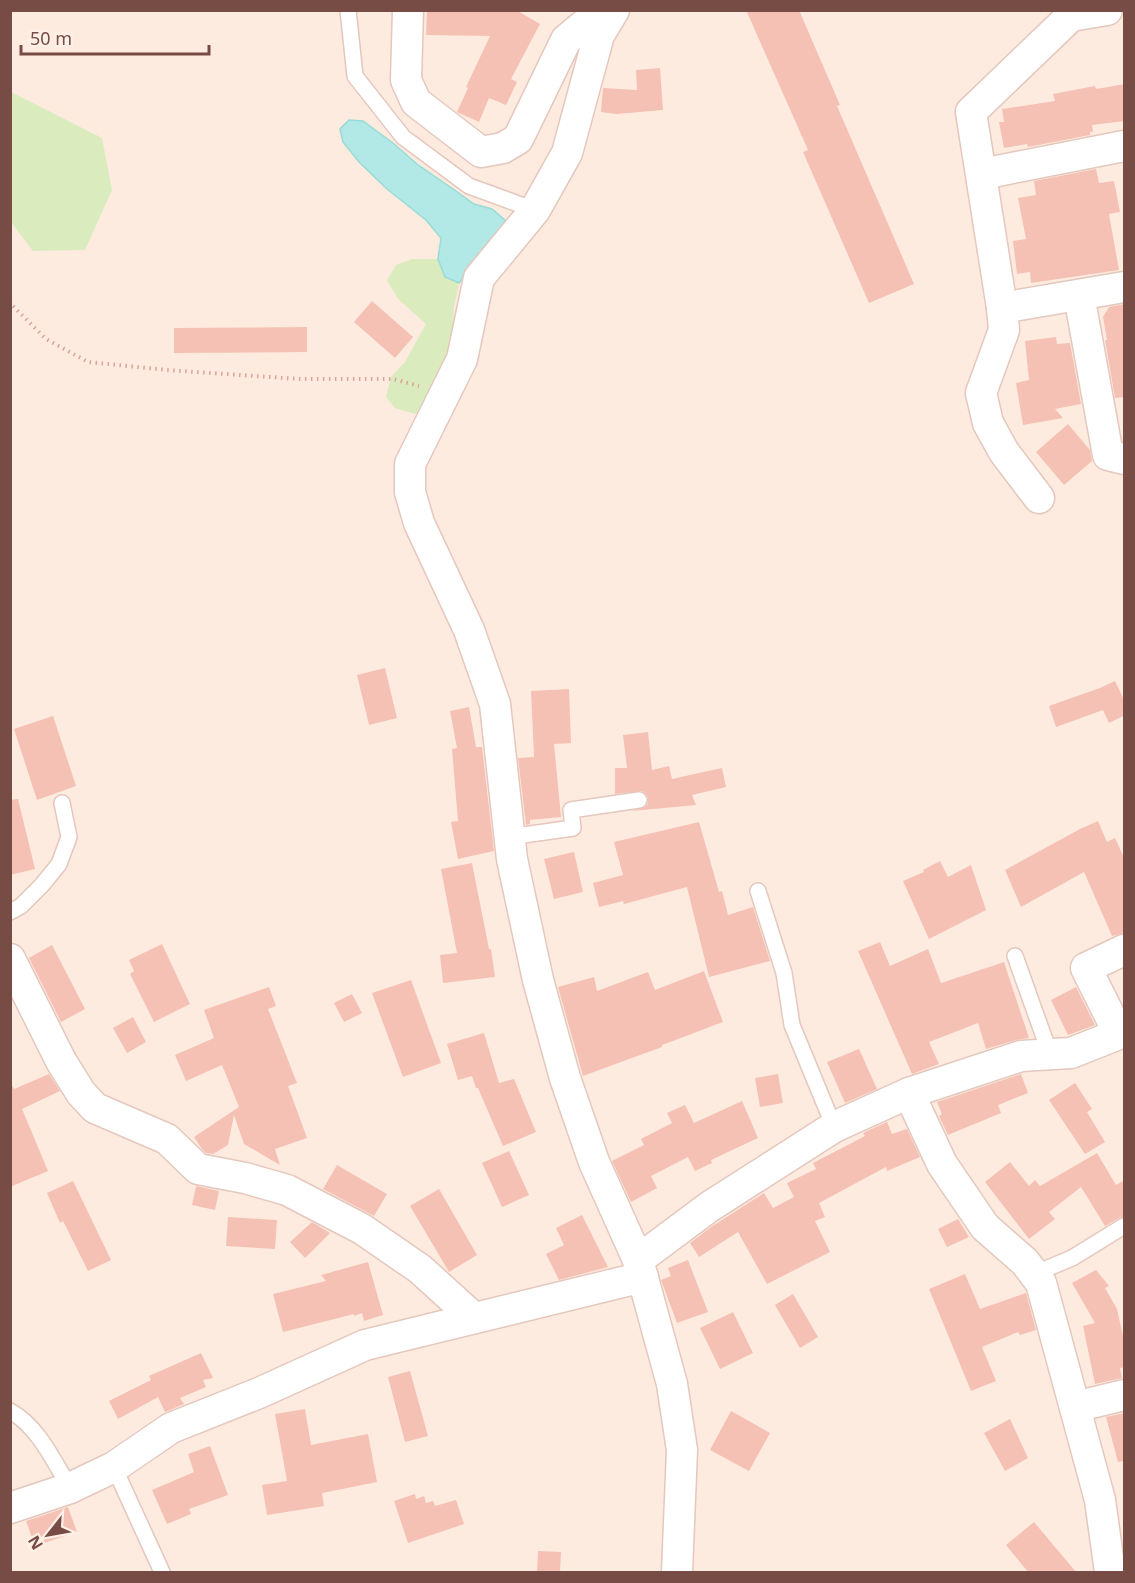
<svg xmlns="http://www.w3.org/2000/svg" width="1135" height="1583" font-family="'Noto Sans',sans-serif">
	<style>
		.green { fill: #daecbd }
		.water { fill: #b2e8e5; stroke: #98dbd7; stroke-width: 1.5 }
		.building { fill: #f5c1b4 }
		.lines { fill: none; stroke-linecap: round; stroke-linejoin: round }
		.lane-casing { stroke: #e4c7bd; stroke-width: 18 }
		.street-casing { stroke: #e4c7bd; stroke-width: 33 }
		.path { stroke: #daa498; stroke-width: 4; stroke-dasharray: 1.5 4.5; stroke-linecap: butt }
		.lane { stroke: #fff; stroke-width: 15 }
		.street { stroke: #fff; stroke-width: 30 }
	</style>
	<rect width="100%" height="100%" fill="#feebdf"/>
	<g class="green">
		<path d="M11,92l91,46 10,52 -27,60 -52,1 -22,-29z"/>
		<path d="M412,259h26l7,18 14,6 -5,25 -2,34 -23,62 -14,10 -20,-6 -9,-11 5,-20 14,-15 21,-38 -28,-25 -11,-19 9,-15z"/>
	</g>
	<path class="water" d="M349,120l14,1 30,22 24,21 39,27 18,13 18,5 13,11 -3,13 -43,50 -14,-6 -7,-18 3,-21 -15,-18 -39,-31 -28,-27 -16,-20 -3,-13z"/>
	<g class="building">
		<path d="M427,10h89l24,14 -29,55 6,3 -11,23 -17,-7 -10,24 -22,-10 11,-24 -2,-1 24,-51 -64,-1z"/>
		<path d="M746,10h53l41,95 -3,1 77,178 -45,19 -66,-151 5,-2z"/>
		<path d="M660,68l3,42 -47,4 -15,-2 2,-24 34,2 -1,-20z"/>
		<path d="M1125,84v37l-33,4 1,7h-3v3l-62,12 -1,-3 -23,4 -5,-26h5l-2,-13 53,-8 -2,-7 42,-8 1,3z"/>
		<path d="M1096,169l3,14 15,-2 6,31 -11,2 10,56 -88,13 -1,-11 -13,2 -4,-33 13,-2 -8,-41 18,-3 -2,-14z"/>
		<path d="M372,301l41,36 -18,21 -41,-36z"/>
		<path d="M1125,304v93l-10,1 -10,-58h2l-4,-23 6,-10z"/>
		<path d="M307,327v25l-133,1v-25z"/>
		<path d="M1056,337l1,7 13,-1 11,61 -26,5 8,9 -40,7 -7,-42 13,-3 -4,-39z"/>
		<path d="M1068,424l22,26 2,11 -28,24 -28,-33z"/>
		<path d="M385,668l12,50 -28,7 -12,-50z"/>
		<path d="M1115,681l10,21v13l-16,8 -6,-13 -47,17 -7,-21 51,-18z"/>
		<path d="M569,689l2,54 -17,1 7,73 -31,3v4l-4,1 -8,-67 16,-1 -3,-66z"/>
		<path d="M469,707l7,40h6l12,104 -36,8 -7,-37 7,-1 -6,-72 5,-1 -7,-37z"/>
		<path d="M53,716l23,70 -39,14 -23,-71z"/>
		<path d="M648,732l4,38 17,-4 3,13 50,-11 4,19 -34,8 4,10 -64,6 13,-4 3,-4v-5l-2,-4 -4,-3 -27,3v-26h12l-4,-33z"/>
		<path d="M18,799l17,70 -25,6v-75z"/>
		<path d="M1098,821l9,21 8,-4 10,22v73l-13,3 -28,-64 -63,35 -16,-37 75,-41z"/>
		<path d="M699,822l20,70 3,-1 6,24 25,-8 17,54 -61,16 -22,-90 -63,17 -1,-3 -24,6 -6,-24 30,-8 -9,-33z"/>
		<path d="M574,852l9,40 -29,7 -10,-40z"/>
		<path d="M940,861l8,16 23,-12 15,45 -57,29 -26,-58 21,-9 -1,-2z"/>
		<path d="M472,863l17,86h2l4,28 -52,6 -3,-28 17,-2 -16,-84z"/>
		<path d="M880,942l10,24 38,-17 13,34 63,-21 25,76 -13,2 -30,9 -8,-26 -49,19 10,22 -27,10 -54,-123z"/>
		<path d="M162,944l28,60 -36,18 -24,-48 4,-3 -5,-11z"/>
		<path d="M52,945l33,64 -24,13 -32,-64z"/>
		<path d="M704,971l19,51 -61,23v2l-79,29 -25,-89 36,-10 3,14 51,-19 7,18z"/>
		<path d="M411,980l30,83 -38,14 -31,-84z"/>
		<path d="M269,987l7,19 -8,3 29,74 -9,3 19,52 -32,11 5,16 -36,-21 -10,-29 -6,30 -15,9 -7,-1 -4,-4 -8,-12 45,-30 -17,-42 -36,16 -11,-26 39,-17 -10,-28z"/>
		<path d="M1076,987l19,38 -27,10 -17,-35z"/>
		<path d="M352,994l10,19 -18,9 -10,-19z"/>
		<path d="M133,1017l13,25 -19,11 -14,-25z"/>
		<path d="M484,1033l15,50 15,-4 22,53 -33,14 -25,-58h-2l-4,-12 -14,4 -11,-36z"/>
		<path d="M859,1049l18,40 -32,14 -18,-41z"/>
		<path d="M49,1074l11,17 -38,18 26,62 -38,16v-105l4,7z"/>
		<path d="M778,1074l5,29 -23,4 -5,-29z"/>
		<path d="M1021,1074l7,19 -30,12 3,8 -53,22 -9,-19 3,-2 -5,-12z"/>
		<path d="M1075,1083l17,26 -5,3 18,30 -20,12 -36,-54z"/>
		<path d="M742,1101l16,37 -47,22 1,3 -17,8 -7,-14 -37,19 6,12 -26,14 -19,-41 32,-16 -3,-6 31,-16 -5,-10 18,-8 9,18z"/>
		<path d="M887,1122l5,12 15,-5 13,28 -33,14 -1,-4 -67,36 6,14 -10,4 15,31 -63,32 -29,-52 -39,25 -9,-14 21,-16 53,-34 9,15 21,-11 -7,-14 29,-14 -3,-6 52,-27 -2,-3z"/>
		<path d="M509,1151l20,44 -27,12 -20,-44z"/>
		<path d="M1097,1153l19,32 9,-5v36l-6,2 -14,8 -24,-39 -32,25 6,7 -26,20 -44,-57 25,-20 19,24 6,-6 5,6z"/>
		<path d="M337,1165l50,29 -13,22 -51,-27z"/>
		<path d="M73,1181l38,79 -23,11 -25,-50 -3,2 -13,-30z"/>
		<path d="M196,1186l23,5 -4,19 -23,-5z"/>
		<path d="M439,1189l38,66 -28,17 -39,-66z"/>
		<path d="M582,1215l26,52 -49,13 -13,-26 18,-9 -8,-17z"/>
		<path d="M228,1217l49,3 -2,29 -49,-3z"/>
		<path d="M958,1219l11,18 -22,10 -9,-18z"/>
		<path d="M312,1222l18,11 -25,25 -15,-16z"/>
		<path d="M688,1260l20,52 -31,11 -16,-43 10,-4 -3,-8z"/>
		<path d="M368,1262l15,53 -19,6 -2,-8 -8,3v-2l-71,18 -10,-38 53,-13 -5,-6z"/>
		<path d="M1096,1270l13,16 -4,2 12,21 8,36v22l-5,1 2,10 -27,6 -12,-58 12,-3 -23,-40z"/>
		<path d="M965,1274l15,35 46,-16 10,37 -16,5 -2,-3 -36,15 14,34 -25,10 -42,-102z"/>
		<path d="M793,1294l25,43 -18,11 -25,-43z"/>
		<path d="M733,1312l20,41 -33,16 -20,-41z"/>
		<path d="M201,1353l12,25 -10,2 3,7 -26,11 4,6 -19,8 -7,-15 -40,22 -9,-18 42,-21 -2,-4z"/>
		<path d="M410,1371l18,65 -23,6 -17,-65z"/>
		<path d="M305,1409l6,36 57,-11 9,48 -55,11 2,13 -57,9 -5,-30 25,-4 -12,-67z"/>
		<path d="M731,1411l39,22 -21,38 -39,-21z"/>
		<path d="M1125,1413v48l-7,1 -12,-45z"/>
		<path d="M1010,1419l18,39 -23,13 -21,-38z"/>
		<path d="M210,1446l18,49 -39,14 2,5 -24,10 -15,-34 42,-18 -6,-18z"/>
		<path d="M415,1494l1,5 8,-3 2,7 7,-2 2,5 21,-6 8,24 -56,19 -14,-42z"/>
		<path d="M68,1507l9,25 -42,14 -9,-25z"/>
		<path d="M1034,1522l42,50h-48l-22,-27z"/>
		<path d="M538,1551l23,1 -1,20h-23z"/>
	</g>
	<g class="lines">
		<defs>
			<g id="lane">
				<path d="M348,10l7,66 48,61 66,49 66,24"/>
				<path d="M509,837l64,-9 -2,-18 68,-10"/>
				<path d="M758,891l26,82 8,52 42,102"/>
				<path d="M10,912l11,-6 21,-21 17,-21 10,-27 -7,-34"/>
				<path d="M1015,956l35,98"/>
				<path d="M1034,1274l38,-16 52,-32"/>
				<path d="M10,1411c29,16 44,51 60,77"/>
				<path d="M114,1467l48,105"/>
			</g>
			<g id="street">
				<path d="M408,10l-2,70 10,22 65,50 22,-4 15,-9 48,-99 36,-30"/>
				<path d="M614,10l-15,25 -32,118 -32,57 -56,68 -17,81 -52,105v28l9,31 50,107 26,74 17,155 26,121 27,98 29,84 44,98 34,124 10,66 -5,122"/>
				<path d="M1070,10l1,6 -100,96 31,196 122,-21"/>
				<path d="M1071,16l36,-6"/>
				<path d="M982,174l142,-28"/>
				<path d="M1079,295l29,160 16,4"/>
				<path d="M1002,308l2,22 -23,63 7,30 16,29 35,46"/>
				<path d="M10,959l51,102 20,32 14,15 72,31 31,30 47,9 42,12 75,39 58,40 54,49"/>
				<path d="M909,1093l33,71 43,63 40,35 16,21 59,217 10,72"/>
				<path d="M638,1260l71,-53 125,-80 75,-34 112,-37 50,-3 48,-19 -33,-66 38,-18"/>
				<path d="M1075,1407l49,-12"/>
				<path d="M10,1508l60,-20 44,-21 57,-39 88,-35 106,-48 278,-68"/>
			</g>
		</defs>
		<use href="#lane" class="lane-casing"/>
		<use href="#street" class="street-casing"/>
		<path class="path" d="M10,301l3,5 33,33 42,23 79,8 132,9h94l26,7"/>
		<use href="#lane" class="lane"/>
		<use href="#street" class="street"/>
	</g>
	<rect width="1135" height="1583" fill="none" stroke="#764c45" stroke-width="24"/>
	<g transform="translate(48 1535) rotate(239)" stroke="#fff0e7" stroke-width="4.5" paint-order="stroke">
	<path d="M0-4.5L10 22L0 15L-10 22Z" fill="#764c45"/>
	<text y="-9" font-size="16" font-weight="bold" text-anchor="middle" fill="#764c45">N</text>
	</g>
	<path d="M21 45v9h188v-9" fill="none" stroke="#764c45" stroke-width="3"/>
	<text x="30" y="45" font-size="18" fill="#764c45" stroke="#fff0e7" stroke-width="4.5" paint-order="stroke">50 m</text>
</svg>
